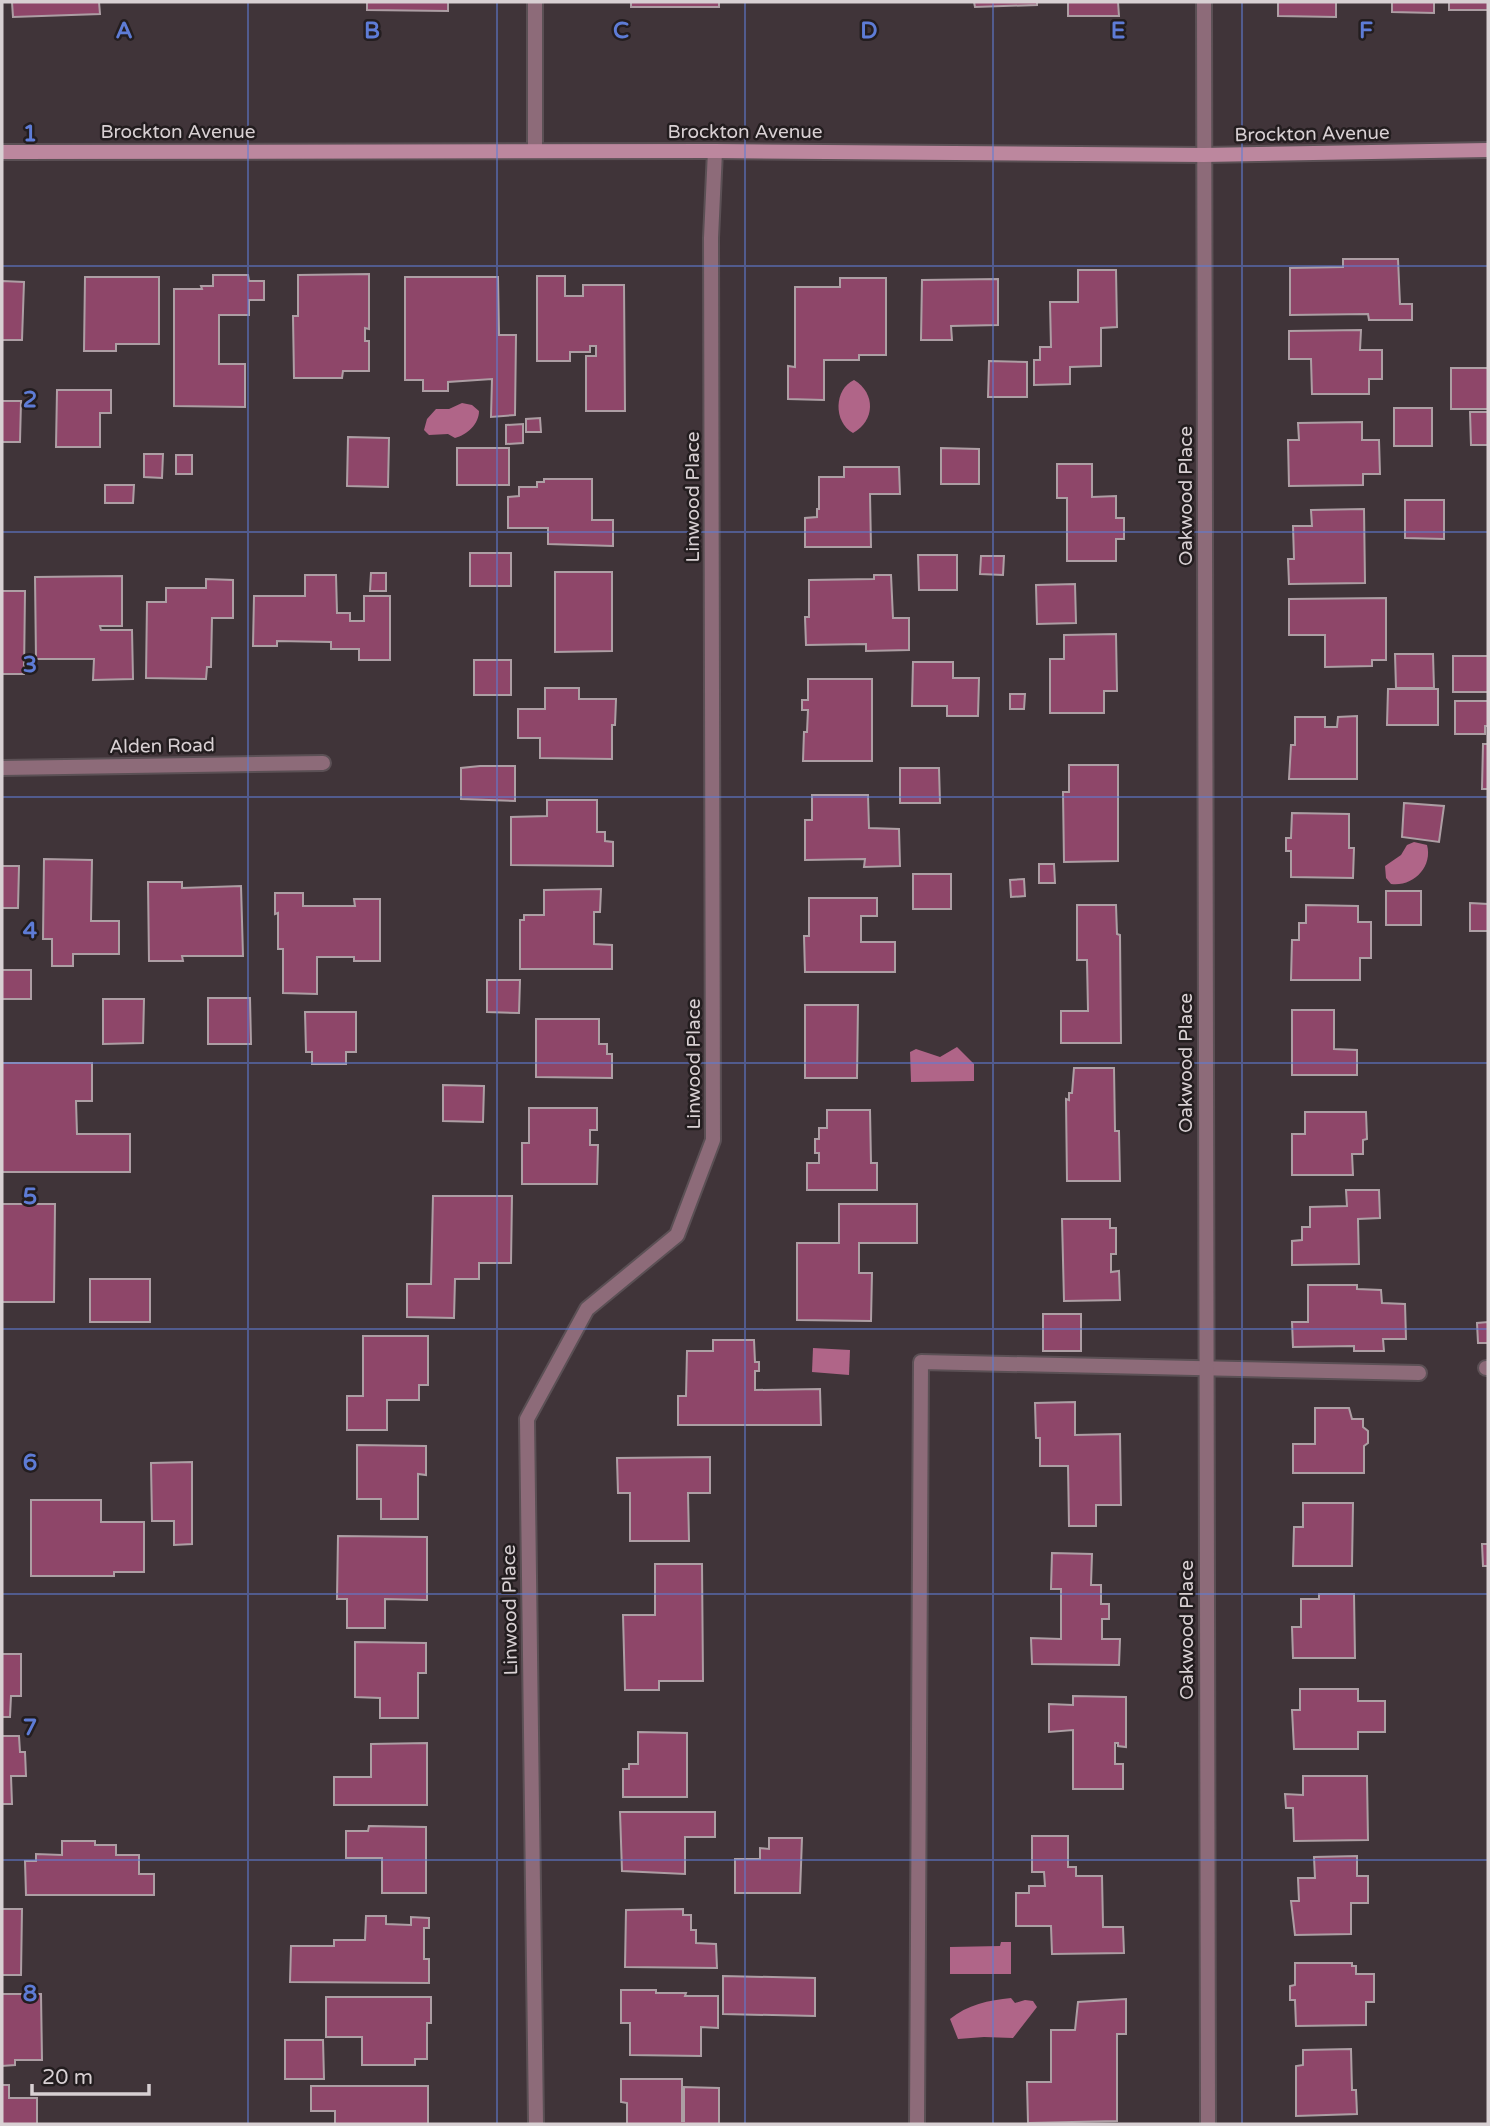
<svg xmlns="http://www.w3.org/2000/svg" width="1490" height="2126" font-family="'Varela Round',sans-serif">
	<style>
		.water { fill: #b06588 }
		.building { fill: #8e4669; stroke: #ad9ea4; stroke-width: 2 }
		.lines { fill: none; stroke-linecap: round; stroke-linejoin: round }
		.lane-casing { stroke: #5b5055; stroke-width: 18 }
		.street-casing { stroke: #5b5055; stroke-width: 18 }
		.secondary-casing { stroke: #5b5055; stroke-width: 18 }
		.lane { stroke: #8d6b79; stroke-width: 14 }
		.street { stroke: #8d6b79; stroke-width: 14 }
		.secondary { stroke: #bc879e; stroke-width: 14 }
		.grid { fill: none; stroke: #5e7cd6; stroke-width: 2; stroke-opacity: 0.55 }
		.labels { text-anchor: middle; dominant-baseline: central; stroke-width: 5; stroke-linejoin: round; paint-order: stroke }
		.street-label { font-size: 19px; fill: #d8d0d3; stroke: #231d1f }
		.grid-label { font-size: 23px; text-anchor: middle; font-weight: bold; fill: #5e7cd6; stroke: #231d1f; stroke-width: 5; stroke-linejoin: round; paint-order: stroke }
	</style>
	<rect width="100%" height="100%" fill="#403439"/>
	<g class="water">
		<path d="M854,380c22,13 21,41 -1,53 -20,-11 -19,-44 1,-53z"/>
		<path d="M462,403l10,2 7,6c0,13 -12,24 -24,27l-7,-4 -19,1 -5,-5 3,-11 9,-10h13z"/>
		<path d="M1414,842l13,3c6,22 -14,42 -36,39l-5,-6 -1,-12 16,-11 6,-10z"/>
		<path d="M957,1047l17,17v17l-63,1 -1,-30 6,-3 24,8z"/>
		<path d="M813,1348l37,2 -1,25 -37,-3z"/>
		<path d="M1001,1942h10v32h-61v-27l50,-1z"/>
		<path d="M1011,1998l4,5 10,-3 8,1 4,6 -24,31 -29,-1 -26,2 -8,-20c17,-14 39,-19 61,-21z"/>
	</g>
	<g class="building">
		<path d="M12,2h87l1,12 -87,3z"/>
		<path d="M367,2h81v9l-81,-1z"/>
		<rect x="631" y="2" width="88" height="5"/>
		<path d="M974,2h63v3l-62,2z"/>
		<path d="M1068,2h50l1,14h-51z"/>
		<path d="M1278,2h58v15l-58,-1z"/>
		<path d="M1392,2h42v11l-42,-1z"/>
		<rect x="1449" y="2" width="39" height="8"/>
		<path d="M1343,259h55l2,45h12v16h-43l-1,-6 -78,1v-47l53,-1z"/>
		<path d="M1078,270h38l1,57 -16,1v38l-31,1v17l-36,1v-25h6v-13h11l-1,-45h28z"/>
		<path d="M369,274v55l-4,-1v13h4v30h-26l-1,7h-48l-1,-62h5v-41z"/>
		<path d="M213,275h35l1,6h15v19h-15v15h-30v49h26v43l-71,-1v-117h28l-1,-3h12z"/>
		<path d="M537,276h28v20h18v-11h41l1,126h-39v-55h10v-10h-6v6h-20v9h-33z"/>
		<path d="M85,277h74v67h-43v7h-32z"/>
		<path d="M405,277h93l1,58h17l-1,80 -24,2 1,-38 -44,3v9h-25v-11h-18z"/>
		<path d="M840,278h46v77h-27v5h-35v40l-36,-1v-33l7,1v-80h45z"/>
		<path d="M998,279v46l-47,1 1,14h-31l1,-60z"/>
		<path d="M2,281l22,1 -2,58h-20z"/>
		<path d="M1361,330l-1,20h22v29h-13v15h-57l-1,-35h-22v-28z"/>
		<path d="M989,361l38,1v35h-39z"/>
		<rect x="1451" y="368" width="37" height="41"/>
		<path d="M57,390h54v23h-11v34h-44z"/>
		<path d="M2,401h19l-1,41h-18z"/>
		<rect x="1394" y="408" width="38" height="38"/>
		<path d="M1470,412h18v33h-17z"/>
		<path d="M540,418l1,14h-15v-13z"/>
		<path d="M1362,422v18h17l1,34h-17v11l-74,1 -1,-46h11l-1,-17z"/>
		<path d="M523,424v19l-17,1v-19z"/>
		<path d="M348,437l41,1 -1,49 -41,-1z"/>
		<rect x="457" y="448" width="52" height="37"/>
		<path d="M941,448l38,1v35h-38z"/>
		<path d="M144,454h19l-1,24 -18,-1z"/>
		<rect x="176" y="455" width="16" height="19"/>
		<path d="M1057,464h35v33l24,-1v22h8v21h-8v22h-49v-63h-10z"/>
		<path d="M844,467h55l1,27h-30l1,53h-66v-29l12,-1v-8h2v-32h25z"/>
		<path d="M544,479h48v41h21v26l-65,-2v-16h-40v-31l11,-1v-9h18v-5h7z"/>
		<path d="M105,485h29l-1,18h-28z"/>
		<path d="M1405,500h39v39l-39,-1z"/>
		<path d="M1364,509l1,74 -76,1 -1,-25h6l-1,-33h19l-1,-16z"/>
		<rect x="470" y="553" width="41" height="33"/>
		<path d="M918,555h39v35h-38z"/>
		<path d="M981,556h23l-1,19 -23,-1z"/>
		<path d="M555,572h57v79l-57,1z"/>
		<path d="M371,573h15v18h-16z"/>
		<path d="M305,575h31l1,38h13v8h14v-25h26v64h-31v-11h-28v-7l-54,-1v5h-24l1,-50h51z"/>
		<path d="M874,575h17l2,43h16v32l-43,1v-7l-60,1 -1,-28h4v-37l65,-1z"/>
		<path d="M122,576v50h-22l1,4h31l1,49 -40,1 1,-21h-58l-1,-82z"/>
		<path d="M206,579l27,1v38h-21l-1,49h-4l-1,12 -60,-1 1,-76h19v-14h40z"/>
		<path d="M1075,584l1,39 -39,1 -1,-39z"/>
		<path d="M2,591h23l-1,83h-22z"/>
		<path d="M1386,598v62h-14v6l-47,1v-32h-36v-36z"/>
		<path d="M1116,634l1,57h-13v22h-54v-54h14v-24z"/>
		<path d="M1395,654h38l1,34h-38z"/>
		<rect x="1453" y="656" width="35" height="36"/>
		<rect x="474" y="660" width="37" height="35"/>
		<path d="M913,662h40v16h26l-1,38h-31v-10h-35z"/>
		<path d="M808,679h64v82h-69l1,-29h3l1,-22h-6v-10h6z"/>
		<path d="M545,688h34v11h37l-1,26h-3v34l-72,-1v-20h-22v-29h27z"/>
		<path d="M1388,689h50v36h-51z"/>
		<path d="M1010,694h15l-1,15h-14z"/>
		<path d="M1455,701h33v25h-3v8h-30z"/>
		<path d="M1357,716v63h-68l2,-34h4v-28h30v10h12l1,-10z"/>
		<path d="M1483,744h5v45h-6z"/>
		<path d="M1069,765h49v96l-54,1 -1,-70h6z"/>
		<path d="M480,766h35v35l-54,-2v-31z"/>
		<path d="M900,768h39l1,35h-40z"/>
		<path d="M812,795h56l1,33 30,1 1,37 -36,1 1,-8 -60,1v-40h7z"/>
		<path d="M547,800h50v32h8v9l8,1v24l-102,-1v-48l36,-1z"/>
		<path d="M1404,803l40,3 -5,36 -37,-5z"/>
		<path d="M1292,813l57,1v34h5l-1,30 -62,-1v-26h-5v-13h5z"/>
		<path d="M44,859l48,1 -1,61h28v33h-46v12h-21v-27h-9z"/>
		<path d="M1039,864h15l1,19h-16z"/>
		<path d="M2,866h17l-1,42h-16v27z"/>
		<rect x="913" y="874" width="38" height="35"/>
		<path d="M1024,879l1,17 -14,1 -1,-17z"/>
		<path d="M148,882h34v6l59,-2 2,70h-61l1,5h-34z"/>
		<path d="M601,889l-1,23h-6v32l18,1v24h-92v-49h4v-5h20v-25z"/>
		<rect x="1386" y="891" width="35" height="34"/>
		<path d="M275,893h28v13h52l-1,-7h26v62h-26v-4h-37v37l-34,-1v-44h-5v-36l-3,1z"/>
		<path d="M809,898h68v18h-16v26h34v30h-90l-1,-36h5z"/>
		<path d="M1470,903l18,1v27h-18z"/>
		<path d="M1077,905h39l1,29 3,1 1,108h-60v-32h27l-1,-51h-10z"/>
		<path d="M1306,905l52,1v16h13v36h-11v22h-69l1,-40h7v-17h7z"/>
		<path d="M2,958v12h29v29h-29z"/>
		<path d="M487,980h33l-1,33 -32,-1z"/>
		<path d="M208,998h42l1,46h-43z"/>
		<path d="M103,999h41l-1,44 -40,1z"/>
		<path d="M805,1005h53l-1,73h-52z"/>
		<path d="M1292,1010h42v39l23,1v25h-65z"/>
		<path d="M305,1012h51v40h-10v12h-34v-12h-6z"/>
		<path d="M536,1019h63v25h8v10h5v24l-76,-1z"/>
		<path d="M2,1063h90v38h-16l1,33h53v38h-128z"/>
		<path d="M1074,1068h40l1,63h4l1,50h-53l-1,-82 3,1v-7h3z"/>
		<path d="M443,1085l41,1 -1,36 -40,-1z"/>
		<path d="M529,1108h68v22h-7v15h8l-1,39h-75v-41h7z"/>
		<path d="M827,1110h43l1,53h6v27h-70v-27h12v-10h-4v-14h4v-11h8z"/>
		<path d="M1305,1112h61l1,27 -4,1v14h-11l1,21h-61v-41h13z"/>
		<path d="M1346,1190h33l1,28 -22,1 1,45 -67,1v-24l10,-1v-13h8v-20l37,-1z"/>
		<path d="M433,1196h79l-1,67h-32v16h-24l-1,39 -47,-1v-33h24z"/>
		<path d="M2,1204h53l-1,98h-52z"/>
		<path d="M839,1204h78v39h-58v30h13l-1,48 -74,-1v-77h42z"/>
		<path d="M1062,1219h48v9h6v26h-5v18l8,-1 1,29 -56,1z"/>
		<rect x="90" y="1279" width="60" height="43"/>
		<path d="M1308,1285h49v4l24,1 1,13 23,1 1,35h-23l1,12h-30v-5l-61,1 -1,-25h16z"/>
		<rect x="1043" y="1314" width="38" height="37"/>
		<path d="M1488,1322v21h-10l-1,-20z"/>
		<path d="M363,1336h65v49h-9v15h-32v30h-40v-34h16z"/>
		<path d="M713,1340h41l1,22h4v9h-4v19l65,-1 1,36h-143v-29h8l1,-45h26z"/>
		<path d="M1075,1402v33l45,-1 1,71h-25v21h-27l-1,-60h-28v-28h-4l-1,-35z"/>
		<path d="M1315,1408h34l3,11h11v8l5,4v12l-4,3v27h-71v-29h22z"/>
		<path d="M357,1445l69,1v29l-8,-1v45h-37v-20h-24z"/>
		<path d="M710,1457v36h-22l1,48h-59v-48h-12l-1,-35z"/>
		<path d="M192,1462v82l-18,1v-24h-22l-1,-58z"/>
		<path d="M31,1500h70v22h43v50h-30v4h-83z"/>
		<path d="M1303,1503h50l-1,63h-59l1,-39h9z"/>
		<path d="M338,1536l89,1v63l-42,-1v29h-38v-29h-10z"/>
		<path d="M1482,1544h6v22h-5z"/>
		<path d="M1052,1553l40,1 -1,31h10v19h8v15h-7v20h18l-1,26 -87,-1 -1,-26 30,1v-50h-10z"/>
		<path d="M655,1564h47l1,117h-44v9h-34l-2,-75h32z"/>
		<path d="M1319,1594h35l1,64h-62l-1,-31h9v-28h18z"/>
		<path d="M355,1642l71,1v30h-8v45h-38v-20l-25,-1z"/>
		<path d="M2,1654h19v42h-10l-1,21h-8z"/>
		<path d="M1300,1689h58v12h27v31h-27v17h-64l-2,-39h8z"/>
		<path d="M1073,1696l53,1v50l-8,-1v-3h-3v21h8v25h-50v-59l-24,2v-28l24,1z"/>
		<path d="M638,1732l49,1v64h-64v-28h6v-5h9z"/>
		<path d="M2,1736h17l1,16h5l1,24h-15l1,28h-10z"/>
		<path d="M427,1743v62h-93v-28h37v-33z"/>
		<path d="M1303,1776h64l1,64 -74,1 -1,-33h-7l-1,-14 18,1z"/>
		<path d="M620,1812h95v25h-30v37l-63,-3z"/>
		<path d="M369,1826l57,1v66h-44v-35h-36v-27h22z"/>
		<path d="M1032,1836h36v31h8v9h26l1,51h20l1,26 -72,1 -1,-28h-35v-33h13v-7h16l-1,-14h-12z"/>
		<path d="M769,1838h33l-2,55h-65v-34h25v-11l9,1z"/>
		<path d="M62,1841h33v4h21v10h23v19h15v21h-128l-1,-34h11v-7l26,1z"/>
		<path d="M1357,1856v20h11v27h-17v31l-56,1 -4,-34h8l-1,-23h17l-1,-21z"/>
		<path d="M2,1909h20l-1,66h-19z"/>
		<path d="M683,1909v6h8v15h5v13l20,1 1,24 -92,-1 1,-57z"/>
		<path d="M366,1916h20v8l25,1v-8l18,1v10h-5v31h5v24l-139,-1 1,-36h43v-6h31z"/>
		<path d="M1295,1963h57v3h4v8h18v28h-8v23l-70,1 -1,-26h-5v-14l5,-1z"/>
		<path d="M723,1976l92,2v38l-92,-2z"/>
		<path d="M621,1990h35v3h30l-1,3h33v32l-17,-1v29l-71,-1v-32h-9z"/>
		<path d="M2,1994h39l1,66h-27v5l-13,1z"/>
		<path d="M326,1997h105v26h-4v36h-12v6h-53v-28h-36z"/>
		<path d="M1126,1999v35h-9v87l-89,2 -1,-41h24v-52h24l3,-28z"/>
		<path d="M285,2040h38l1,39h-39z"/>
		<path d="M1351,2049l1,41h4l1,24 -61,2v-50l7,-1v-15z"/>
		<path d="M621,2079h61v42h2v-34l35,1v36h-92v-21l-6,-1z"/>
		<path d="M2,2085h7v13h28v26h-35z"/>
		<path d="M311,2086h117v38h-93v-13h-24z"/>
	</g>
	<g class="lines">
		<defs>
			<g id="lane">
				<path d="M1486,1368h2"/>
				<path d="M917,2124l4,-762 498,11"/>
			</g>
			<g id="street">
				<path d="M535,2v149"/>
				<path d="M1204,2l4,2122"/>
				<path d="M2,768l321,-5"/>
				<path d="M536,2124l-9,-705 60,-110 90,-74 36,-95 -2,-902 4,-87"/>
			</g>
			<path id="secondary" d="M2,152l713,-1 489,4 284,-5"/>
		</defs>
		<use href="#lane" class="lane-casing"/>
		<use href="#street" class="street-casing"/>
		<use href="#secondary" class="secondary-casing"/>
		<use href="#lane" class="lane"/>
		<use href="#street" class="street"/>
		<use href="#secondary" class="secondary"/>
	</g>
	<path class="grid" d="M248,2v2122M497,2v2122M745,2v2122M993,2v2122M1242,2v2122M2,266h1486M2,532h1486M2,797h1486M2,1063h1486M2,1329h1486M2,1594h1486M2,1860h1486"/>
	<g class="labels">
		<g class="street-label">
			<text x="178" y="132">Brockton Avenue</text>
			<text x="745" y="132">Brockton Avenue</text>
			<text transform="translate(1312 134) rotate(-1)">Brockton Avenue</text>
			<text transform="translate(1186 496) rotate(-90)">Oakwood Place</text>
			<text transform="translate(693 497) rotate(-90)">Linwood Place</text>
			<text transform="translate(162 746) rotate(-1)">Alden Road</text>
			<text transform="translate(1186 1063) rotate(-90)">Oakwood Place</text>
			<text transform="translate(694 1064) rotate(-90)">Linwood Place</text>
			<text transform="translate(510 1610) rotate(-91)">Linwood Place</text>
			<text transform="translate(1187 1630) rotate(-90)">Oakwood Place</text>
		</g>
	</g>
	<g class="grid-label">
		<text x="124" y="38">A</text>
		<text x="372" y="38">B</text>
		<text x="621" y="38">C</text>
		<text x="869" y="38">D</text>
		<text x="1118" y="38">E</text>
		<text x="1366" y="38">F</text>
		<text x="30" y="141">1</text>
		<text x="30" y="407">2</text>
		<text x="30" y="672">3</text>
		<text x="30" y="938">4</text>
		<text x="30" y="1204">5</text>
		<text x="30" y="1470">6</text>
		<text x="30" y="1735">7</text>
		<text x="30" y="2001">8</text>
	</g>
	<rect width="1490" height="2126" fill="none" stroke="#d8d0d3" stroke-width="7"/>
	<path d="M32 2084v10h117v-10" fill="none" stroke="#d8d0d3" stroke-width="3.5"/>
	<text x="42" y="2084" font-size="21" fill="#d8d0d3" stroke="#231d1f" stroke-width="5" paint-order="stroke">20 m</text>
</svg>
